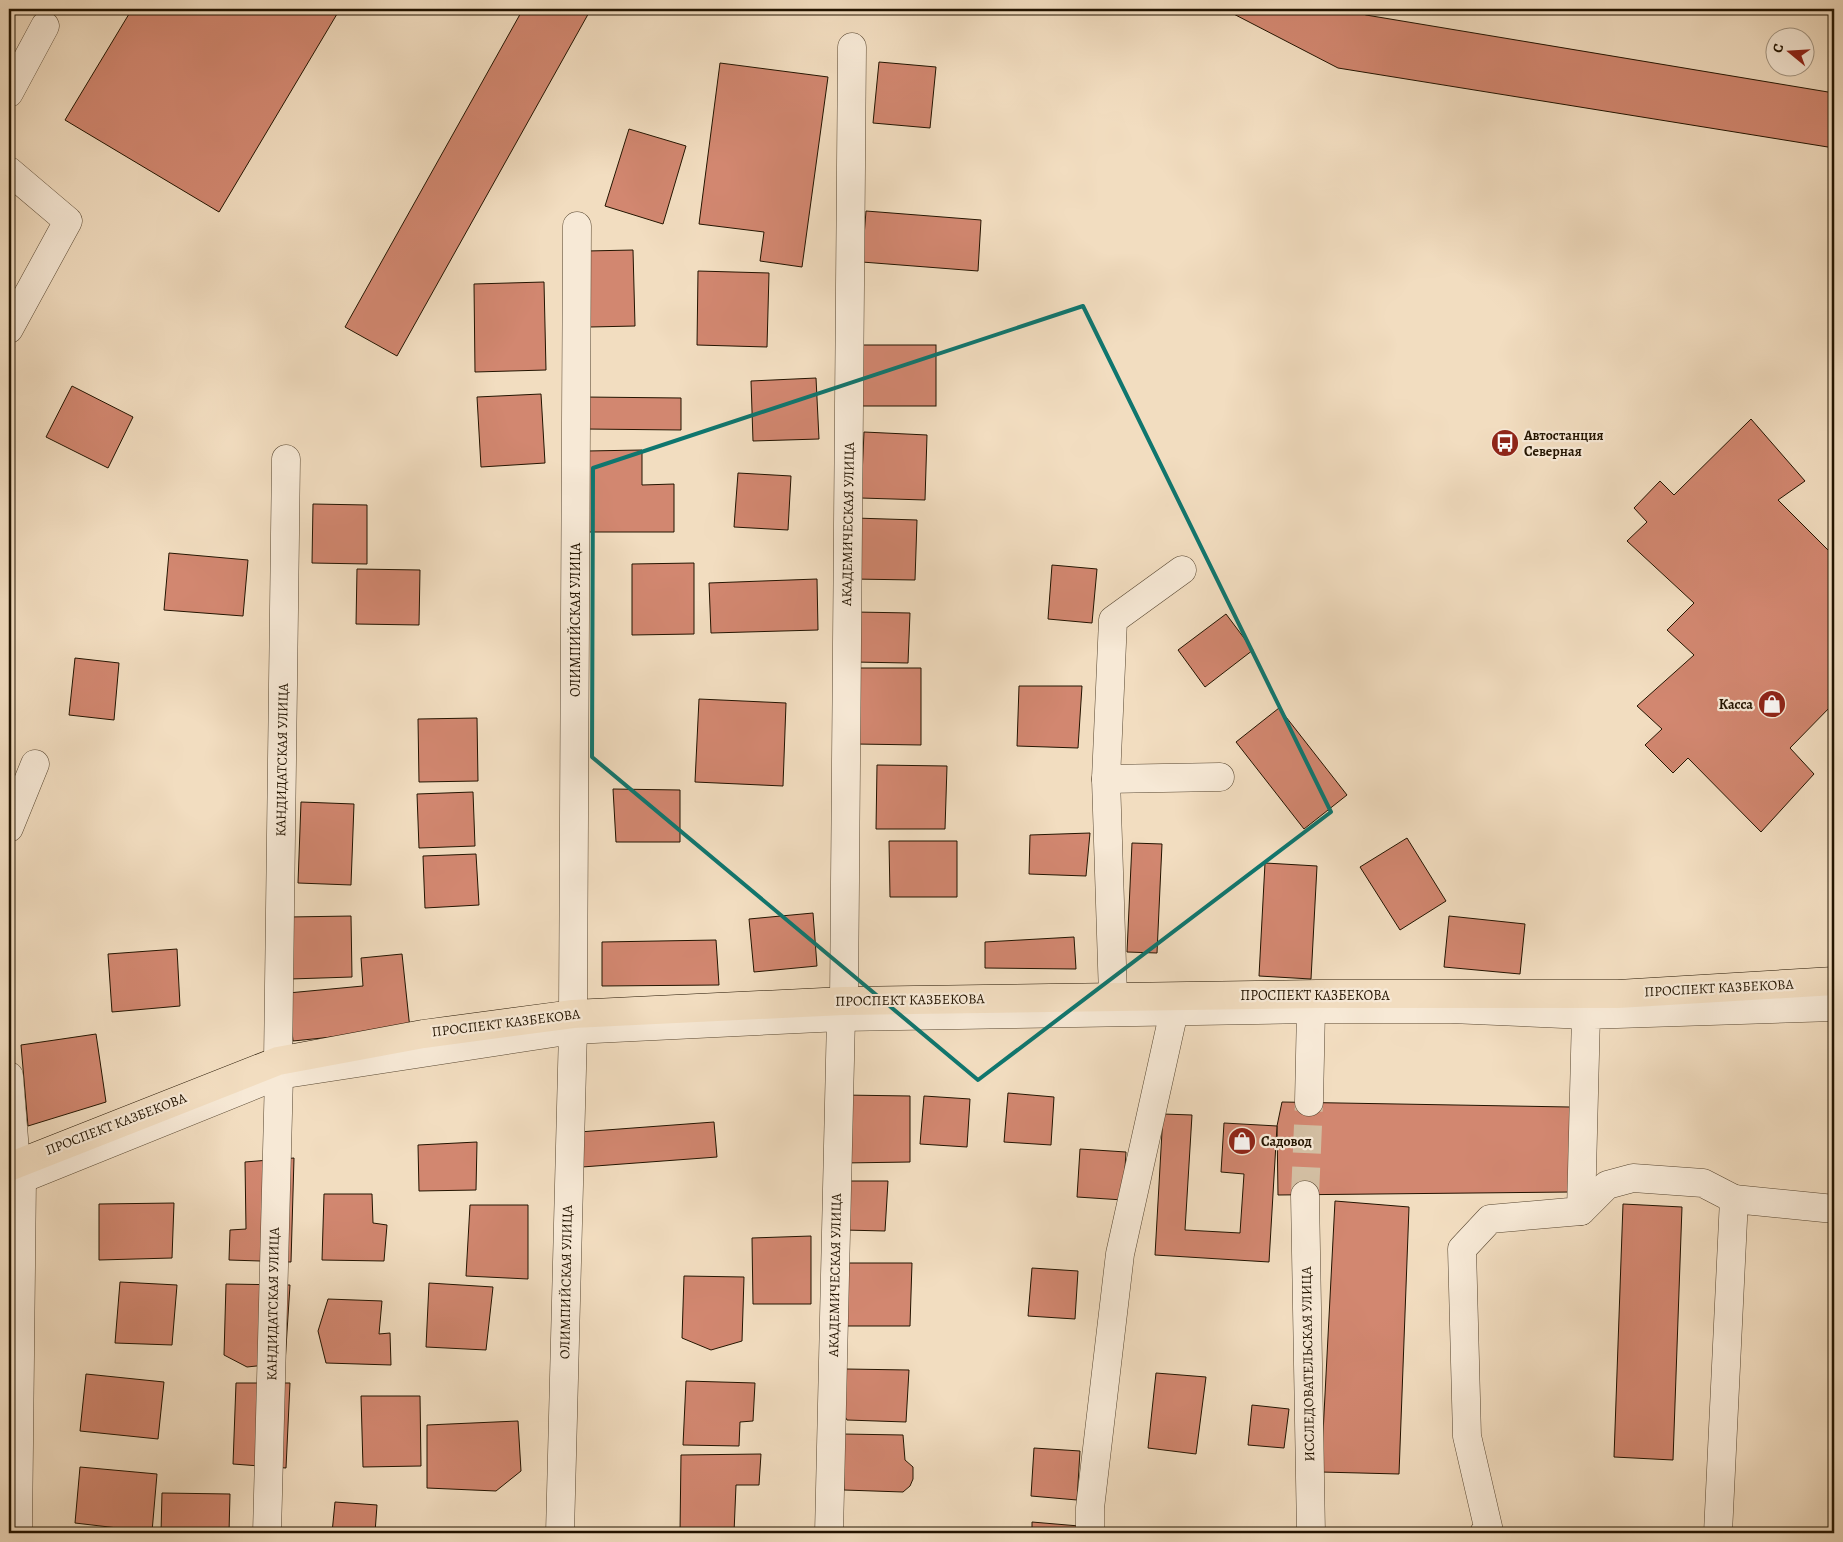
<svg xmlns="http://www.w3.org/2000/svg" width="1843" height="1542" font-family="Alegreya,serif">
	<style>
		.building { fill: #d28770; stroke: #231400 }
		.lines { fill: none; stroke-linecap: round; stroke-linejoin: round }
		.minor-tunnel { stroke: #d3bfa3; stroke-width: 28; stroke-dasharray: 28 14; stroke-linecap: butt }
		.minor-casing { stroke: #574630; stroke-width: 29 }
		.highway-casing { stroke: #231400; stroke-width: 29 }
		.minor { stroke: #f7e9d6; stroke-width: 28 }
		.highway { stroke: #f2ddc0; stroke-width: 28 }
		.marked { fill: none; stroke: #0f766e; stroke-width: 4; stroke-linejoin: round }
		.labels { text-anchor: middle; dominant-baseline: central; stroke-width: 4.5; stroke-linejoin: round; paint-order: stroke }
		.poi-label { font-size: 14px; font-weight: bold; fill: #231400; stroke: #f7e9d6; text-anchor: start }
		.street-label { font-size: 14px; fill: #231400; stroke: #f7e9d6 }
	</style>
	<rect width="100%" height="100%" fill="#f2ddc0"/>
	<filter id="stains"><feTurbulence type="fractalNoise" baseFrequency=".004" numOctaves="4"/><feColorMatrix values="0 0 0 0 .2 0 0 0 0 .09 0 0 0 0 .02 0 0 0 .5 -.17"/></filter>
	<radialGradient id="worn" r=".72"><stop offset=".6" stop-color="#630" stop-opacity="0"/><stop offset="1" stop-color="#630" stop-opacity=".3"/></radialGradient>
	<g class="building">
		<path d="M132,9h208l-121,203 -154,-92z"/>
		<path d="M523,9h68l-194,347 -52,-29z"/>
		<path d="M1224,9h128l14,6 468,78v55l-496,-80z"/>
		<path d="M879,62l57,5 -6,61 -57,-5z"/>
		<path d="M720,63l108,14 -26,190 -42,-6 4,-29 -65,-8z"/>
		<path d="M629,129l57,17 -23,78 -58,-18z"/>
		<path d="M866,211l115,9 -3,51 -116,-9z"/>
		<path d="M633,250l2,76 -45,1 -3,-76z"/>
		<path d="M698,271l71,2 -2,74 -70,-2z"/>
		<path d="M544,282l2,88 -71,2 -1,-88z"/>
		<rect x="856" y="345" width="80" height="61"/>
		<path d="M816,378l3,61 -66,2 -2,-60z"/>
		<path d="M72,386l61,31 -25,51 -62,-31z"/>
		<path d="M541,394l4,69 -64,4 -4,-70z"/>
		<path d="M585,397l96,1v32l-96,-1z"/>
		<path d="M1751,419l54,62 -27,19 56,56v147l-44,45 24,26 -53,58 -73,-74 -15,15 -28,-28 17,-16 -25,-23 57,-51 -27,-25 27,-27 -67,-62 20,-19 -13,-14 26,-27 14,14z"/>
		<path d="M864,432l63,3 -2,65 -64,-2z"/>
		<path d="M642,450v35l32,-1v48h-87v-81z"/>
		<path d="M738,473l53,3 -3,54 -54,-3z"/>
		<path d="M313,504l54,1v59l-55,-1z"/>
		<path d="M855,518l62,2 -2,60 -62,-1z"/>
		<path d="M169,553l79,7 -5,56 -79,-6z"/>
		<path d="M694,563v71l-62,1v-71z"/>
		<path d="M1052,565l45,4 -5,54 -44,-4z"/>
		<path d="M357,569l63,1 -1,55 -63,-1z"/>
		<path d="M817,579l1,51 -107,3 -2,-50z"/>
		<path d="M856,612l54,1 -2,50 -54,-1z"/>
		<path d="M1226,614l27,36 -48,37 -27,-37z"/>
		<path d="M75,658l44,5 -5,57 -45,-5z"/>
		<path d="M856,668h65v77l-65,-1z"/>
		<path d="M1019,686h63l-4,62 -61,-2z"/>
		<path d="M699,699l87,4 -3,83 -88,-4z"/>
		<path d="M1279,708l68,87 -43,34 -68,-87z"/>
		<path d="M477,718l1,63 -59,1 -1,-63z"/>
		<path d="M877,765l70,1 -2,63h-69z"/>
		<path d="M613,789l67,1v52h-64z"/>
		<path d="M473,792l2,54 -56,2 -2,-54z"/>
		<path d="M301,802l53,2 -3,81 -53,-2z"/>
		<path d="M1090,833l-4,43 -57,-2 1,-39z"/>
		<path d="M1407,838l39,63 -46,29 -40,-63z"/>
		<path d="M889,841h68v56h-67z"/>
		<path d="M1132,843l30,1 -5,109 -30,-1z"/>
		<path d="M476,854l3,51 -54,3 -2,-52z"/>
		<path d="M1265,863l52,3 -6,113 -52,-3z"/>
		<path d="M813,913l4,53 -63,6 -5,-53z"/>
		<path d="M351,916l1,61 -62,2 -1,-62z"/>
		<path d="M1449,916l76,8 -5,50 -76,-7z"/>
		<path d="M1074,937l2,32 -91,-1v-26z"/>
		<path d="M716,940l3,45 -117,1v-44z"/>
		<path d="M177,949l3,57 -68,6 -4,-58z"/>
		<path d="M402,954l8,75 -117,12 -5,-48 75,-7 -2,-28z"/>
		<path d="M96,1034l10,68 -78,24 -7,-81z"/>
		<path d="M1008,1093l46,4 -3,48 -47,-3z"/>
		<path d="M843,1095l67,1v66l-67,1z"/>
		<path d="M924,1096l46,3 -3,48 -47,-3z"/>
		<path d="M1282,1102l288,5 1,85 -293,3 -1,-69z"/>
		<path d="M1163,1114l29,1 -7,115 55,3 4,-59 -23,-2 3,-49 53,3 -8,136 -114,-7z"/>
		<path d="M714,1122l3,35 -135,10 -3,-35z"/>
		<path d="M477,1142l-1,48 -57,1 -1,-46z"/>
		<path d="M1080,1149l46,3 -3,48 -46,-3z"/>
		<path d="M294,1158l-3,104 -62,-2 1,-30 16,-1 -1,-67z"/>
		<path d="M847,1181h41l-3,50 -41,-1z"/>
		<path d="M324,1194h48l1,29 14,2 -3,36 -62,-1z"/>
		<path d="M1335,1201l74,6 -10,267 -78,-2z"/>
		<path d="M174,1203l-2,55 -73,2v-56z"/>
		<path d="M1623,1204l59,3 -9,253 -59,-3z"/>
		<path d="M470,1205h58v74l-62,-3z"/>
		<path d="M811,1236v68h-58l-1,-66z"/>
		<path d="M849,1263h63l-2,63h-64z"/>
		<path d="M1032,1268l46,3 -3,48 -47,-3z"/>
		<path d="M684,1276l60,1 -2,64 -31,9 -29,-12z"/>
		<path d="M120,1282l57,3 -5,60 -57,-2z"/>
		<path d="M429,1283l64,4 -7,63 -60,-3z"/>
		<path d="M226,1284l64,1 -5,78 -38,4 -23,-12z"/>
		<path d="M328,1299l54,2 -3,33 11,-1 1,32 -65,-2 -8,-32z"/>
		<path d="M846,1369l63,1 -3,52 -59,-2 -13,-23z"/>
		<path d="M1156,1373l50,4 -10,77 -48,-6z"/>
		<path d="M86,1374l78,8 -6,57 -78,-8z"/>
		<path d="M686,1381l69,2 -2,38 -13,1 -1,24 -56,-1z"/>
		<path d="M236,1383h54l-4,85 -53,-4z"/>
		<path d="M361,1396h59l1,70 -58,1z"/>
		<path d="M1252,1405l37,4 -5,39 -36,-3z"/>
		<path d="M518,1421l3,50 -25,20 -69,-3v-63z"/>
		<path d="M843,1434l60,1 2,25 8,7v12l-3,7 -7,6 -59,-2z"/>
		<path d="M1034,1448l46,3 -3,49 -46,-4z"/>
		<path d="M761,1454l-2,31h-23l-2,48h-54l1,-78z"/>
		<path d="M80,1467l77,7 -5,58 -77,-9z"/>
		<path d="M162,1493l68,1 -1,39h-68z"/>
		<path d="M335,1502l42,3 -2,28h-43z"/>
		<path d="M1032,1522l47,4 -1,7h-46z"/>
	</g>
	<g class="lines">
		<path class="minor-tunnel" d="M1305,1195l4,-93"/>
		<defs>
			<g id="minor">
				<path d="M9,93l36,-67"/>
				<path d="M9,171l59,50 -59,108"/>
				<path d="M1106,779l114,-2"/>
				<path d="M9,828l26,-64"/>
				<path d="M1113,996l-7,-217 7,-159 69,-50"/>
				<path d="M844,1001l8,-954"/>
				<path d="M573,1014l4,-788"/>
				<path d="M278,1061l8,-602"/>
				<path d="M9,1076l7,88"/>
				<path d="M1309,1102l2,-93"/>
				<path d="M9,1184l270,-109 294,-45 268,-13 470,-8h140l135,6"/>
				<path d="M1305,1195l6,338"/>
				<path d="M1581,1211l26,-26 26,-7 70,5 31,16"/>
				<path d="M18,1533l4,-355"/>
				<path d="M267,1533l12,-458"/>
				<path d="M560,1533l13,-503"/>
				<path d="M829,1533l12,-516"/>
				<path d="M1090,1533v-25l30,-254 54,-243"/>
				<path d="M1484,1533l5,-2 -22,-95 -5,-187 28,-30 91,-8 5,-196 248,-8"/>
				<path d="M1718,1533l16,-334 100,10"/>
			</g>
			<path id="highway" d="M9,1167l269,-106 145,-27 150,-20 271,-13 473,-7h301l216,-13"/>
		</defs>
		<use href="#minor" class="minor-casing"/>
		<use href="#highway" class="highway-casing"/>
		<use href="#minor" class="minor"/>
		<use href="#highway" class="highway"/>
	</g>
	<path class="marked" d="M1083,306l248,506 -353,268 -386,-323 1,-289z"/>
	<defs>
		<symbol id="bus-disc" viewBox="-11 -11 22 22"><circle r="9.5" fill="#8f2418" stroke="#f7e9d6"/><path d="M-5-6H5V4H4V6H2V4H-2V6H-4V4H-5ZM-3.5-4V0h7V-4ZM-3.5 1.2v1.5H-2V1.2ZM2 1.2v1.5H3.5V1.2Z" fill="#fff"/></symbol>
		<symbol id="shop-disc" viewBox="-11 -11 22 22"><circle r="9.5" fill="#8f2418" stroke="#f7e9d6"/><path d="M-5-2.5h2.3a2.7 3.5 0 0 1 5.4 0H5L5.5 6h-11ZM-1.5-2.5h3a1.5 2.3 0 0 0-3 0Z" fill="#fff"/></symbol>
	</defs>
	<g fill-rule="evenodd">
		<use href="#bus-disc" x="1489" y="427" width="32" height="32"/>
		<use href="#shop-disc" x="1756" y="688" width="32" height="32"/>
		<use href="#shop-disc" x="1226" y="1125" width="32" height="32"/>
	</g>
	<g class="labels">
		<g class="poi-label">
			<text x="1524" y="435">Автостанция<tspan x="1524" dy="16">Северная</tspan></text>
			<text x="1753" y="704" text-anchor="end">Касса</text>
			<text x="1261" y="1141">Садовод</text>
		</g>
		<g class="street-label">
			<text transform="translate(848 524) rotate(-89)">АКАДЕМИЧЕСКАЯ УЛИЦА</text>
			<text transform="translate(575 620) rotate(-90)">ОЛИМПИЙСКАЯ УЛИЦА</text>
			<text transform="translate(282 760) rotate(-89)">КАНДИДАТСКАЯ УЛИЦА</text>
			<text transform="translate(1719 988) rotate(-3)">ПРОСПЕКТ КАЗБЕКОВА</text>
			<text x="1315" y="995">ПРОСПЕКТ КАЗБЕКОВА</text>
			<text transform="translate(910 1000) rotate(-1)">ПРОСПЕКТ КАЗБЕКОВА</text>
			<text transform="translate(506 1023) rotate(-7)">ПРОСПЕКТ КАЗБЕКОВА</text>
			<text transform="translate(116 1124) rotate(-21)">ПРОСПЕКТ КАЗБЕКОВА</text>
			<text transform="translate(835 1275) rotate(-89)">АКАДЕМИЧЕСКАЯ УЛИЦА</text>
			<text transform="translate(566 1282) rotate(-89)">ОЛИМПИЙСКАЯ УЛИЦА</text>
			<text transform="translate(273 1304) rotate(-89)">КАНДИДАТСКАЯ УЛИЦА</text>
			<text transform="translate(1308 1364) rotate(-91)">ИССЛЕДОВАТЕЛЬСКАЯ УЛИЦА</text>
		</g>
	</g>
	<rect width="1843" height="1542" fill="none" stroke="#f2ddc0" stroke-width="30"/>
	<rect x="10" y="10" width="1823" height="1522" fill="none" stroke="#231400" stroke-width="2.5"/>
	<rect x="15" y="15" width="1813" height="1512" fill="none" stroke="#231400"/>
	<g transform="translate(1790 52) rotate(288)"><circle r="24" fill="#f7e9d6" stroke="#a29480"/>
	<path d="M0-4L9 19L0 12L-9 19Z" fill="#8f2418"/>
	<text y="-8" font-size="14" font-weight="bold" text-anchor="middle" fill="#231400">С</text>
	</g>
	<rect width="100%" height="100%" filter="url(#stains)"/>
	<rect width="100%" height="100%" fill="url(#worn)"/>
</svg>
